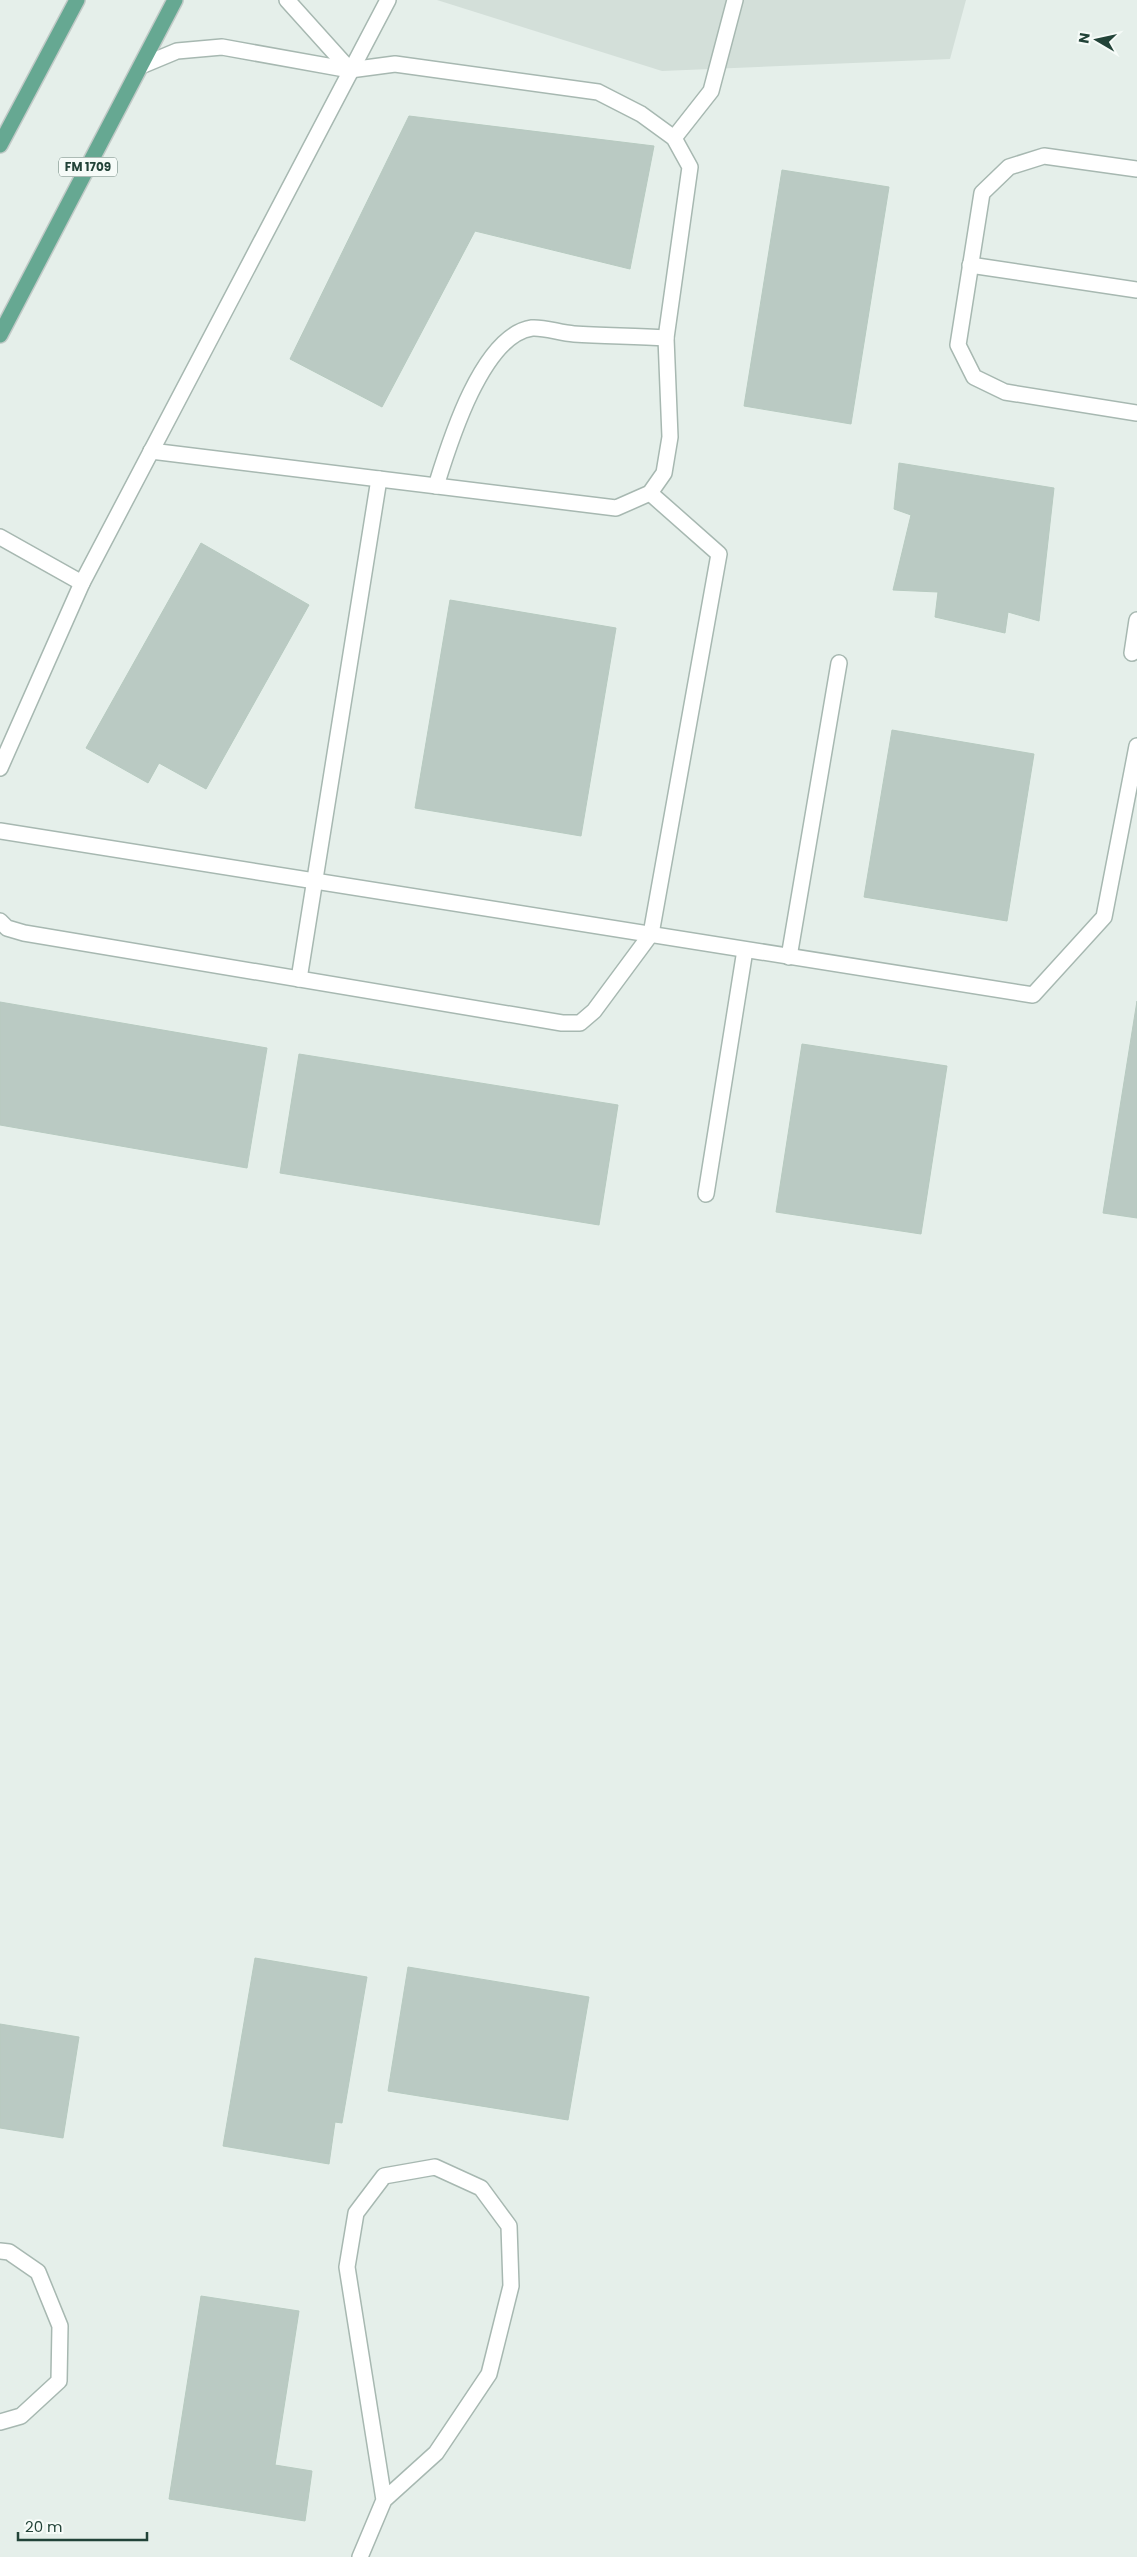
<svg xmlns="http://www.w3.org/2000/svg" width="1137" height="2557" font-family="Poppins,sans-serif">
<rect width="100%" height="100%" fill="#e5efea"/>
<polygon fill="#d3dfd9" points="437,0 966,0 950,59 662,71"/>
<g fill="#bacac3" stroke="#b7cac0">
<polygon points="409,116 654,146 630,269 475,231 382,407 290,359"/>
<polygon points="782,170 889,187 851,424 744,406"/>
<polygon points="899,463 1054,488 1039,621 1008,612 1005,633 935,617 938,592 893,590 911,515 894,509"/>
<polygon points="201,543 309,605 206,789 159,763 148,783 86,748"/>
<polygon points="450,600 616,628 581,836 415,808"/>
<polygon points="892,730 1034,754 1007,921 864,897"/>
<polygon points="1137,1001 1137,1218 1103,1213"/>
<polygon points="0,1002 267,1048 247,1168 0,1125"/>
<polygon points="802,1044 947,1066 921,1234 776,1212"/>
<polygon points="299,1054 618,1105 599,1225 280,1173"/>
<polygon points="255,1958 367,1977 342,2123 335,2122 329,2164 223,2146"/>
<polygon points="408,1967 589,1997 568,2120 388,2091"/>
<polygon points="0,2024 79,2037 63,2138 0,2128"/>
<polygon points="201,2296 299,2311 275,2465 312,2471 305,2521 169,2499"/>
</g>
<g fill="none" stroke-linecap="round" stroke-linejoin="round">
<g stroke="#a7b8b1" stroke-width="18">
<g id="service">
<polyline points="287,0 350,70"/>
<polyline points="141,66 177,51 222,47 350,70 395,64 598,92 641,114 674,138 690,167 666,338 670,437 664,473 650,493 616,508 151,451"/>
<polyline points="674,138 711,91 735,0"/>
<polyline points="1137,169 1044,156 1009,167 982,193 958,345 974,377 1005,392 1137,413"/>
<polyline points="970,265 1137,290"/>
<path d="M436,486C449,444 482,335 532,328C544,327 560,333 574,334C604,336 635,336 666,338"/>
<polyline points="0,537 82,583"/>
<polyline points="1132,653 1137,620"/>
<polyline points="0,768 82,583 388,0"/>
<polyline points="0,831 1033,995 1104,917 1137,746"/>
<polyline points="0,921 7,928 24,933 562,1023 580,1023 594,1011 651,934 719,554 650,493"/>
<polyline points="789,957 839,663"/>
<polyline points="299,979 379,479"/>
<polyline points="706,1194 745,950"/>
<polyline points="0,2251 9,2252 38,2272 60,2326 59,2381 21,2416 0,2422"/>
<polyline points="360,2557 384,2500 436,2453 489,2374 511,2286 509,2226 481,2188 435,2167 384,2176 356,2213 347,2267 384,2500"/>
</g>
</g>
<g stroke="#c1cac7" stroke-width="18">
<g id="primary">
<polyline points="0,145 77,0"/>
<polyline points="0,335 175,0"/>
</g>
</g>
<use href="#service" stroke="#fff" stroke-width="15"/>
<use href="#primary" stroke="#66a892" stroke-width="15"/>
</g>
<g text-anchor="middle" stroke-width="4" stroke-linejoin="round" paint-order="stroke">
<rect fill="#f6fbf8" stroke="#627a72" stroke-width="1" x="59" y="157.5" width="58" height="19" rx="4"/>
<g font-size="12" font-weight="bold" fill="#224338">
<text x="88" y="171">FM 1709</text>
</g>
</g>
<g transform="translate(1097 40) rotate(279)" stroke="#f6fbf8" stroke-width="4" paint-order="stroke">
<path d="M0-4L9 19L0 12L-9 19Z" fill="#224338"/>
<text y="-8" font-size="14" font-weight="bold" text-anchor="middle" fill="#224338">N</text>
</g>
<path d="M18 2532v8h129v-8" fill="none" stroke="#224338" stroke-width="2.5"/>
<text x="25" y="2532" font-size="15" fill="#224338" stroke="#f6fbf8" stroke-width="4" paint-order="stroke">20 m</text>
</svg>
